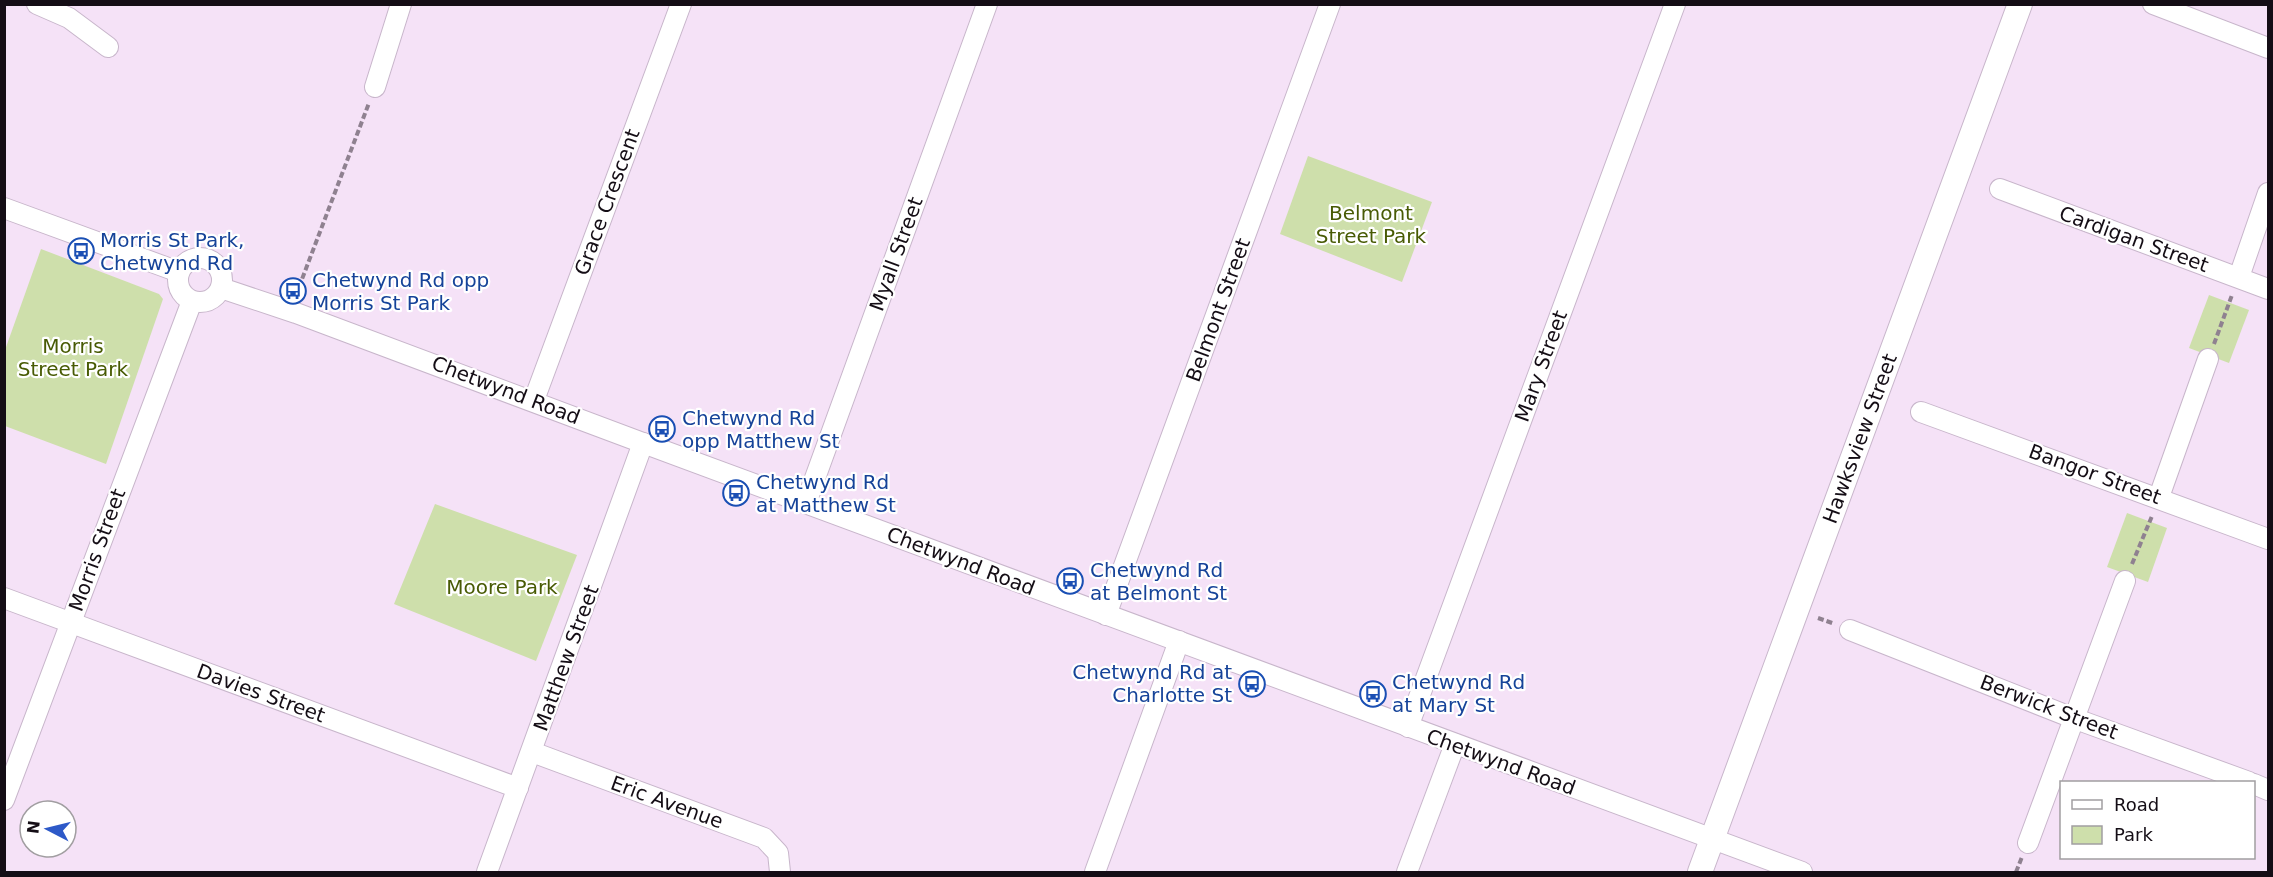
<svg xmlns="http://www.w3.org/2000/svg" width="2273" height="877" font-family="'DejaVu Sans',sans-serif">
<rect width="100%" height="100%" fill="#f5e2f7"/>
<g fill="#cedfab">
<polygon points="1308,156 1432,202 1402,282 1280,234"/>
<polygon points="41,249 159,294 163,299 106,464 5,426 5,350"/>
<polygon points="2209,295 2249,310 2229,363 2189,348"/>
<polygon points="435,504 577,555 536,661 394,604"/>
<polygon points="2127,513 2167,528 2148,582 2107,567"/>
</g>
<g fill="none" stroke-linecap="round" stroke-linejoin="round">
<g stroke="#c8b6cb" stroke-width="22">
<g id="minor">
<polyline points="37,4 69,18 108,47"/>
<polyline points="2153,4 2268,48"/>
<polyline points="375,87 401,4"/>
<polyline points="2000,189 2268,289"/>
<polyline points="4,208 179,272"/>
<circle cx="200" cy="280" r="22"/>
<polyline points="2239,277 2268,193"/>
<polyline points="221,288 296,313 643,443 1802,872"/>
<polyline points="534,400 681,4"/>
<polyline points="1921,412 2268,539"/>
<polyline points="2159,497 2208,359"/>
<polyline points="806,503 987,4"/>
<polyline points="4,598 518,788"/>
<polyline points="1106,615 1330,4"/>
<polyline points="1850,630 2073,718 2249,782"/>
<polyline points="1408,727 1675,4"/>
<polyline points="532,752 764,838 778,853 780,872"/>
<polyline points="2254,784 2268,790"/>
<polyline points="4,800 192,301"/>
<polyline points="2028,843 2125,581"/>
<polyline points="487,872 643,443"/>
<polyline points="1095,872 1179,641"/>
<polyline points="1407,872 1455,744"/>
</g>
</g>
<g stroke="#c8b6cb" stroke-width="26">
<g id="major">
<path id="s1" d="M1700,872L2020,4"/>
</g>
</g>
<g stroke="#8f8190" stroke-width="4" stroke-dasharray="6 3" stroke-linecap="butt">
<polyline points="299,287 369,103"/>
<polyline points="2214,344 2232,295"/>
<polyline points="2132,564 2152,516"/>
<polyline points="1818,618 1835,624"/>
<polyline points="2016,872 2022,857"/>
</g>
<use href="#minor" stroke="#fff" stroke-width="20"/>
<use href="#major" stroke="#fff" stroke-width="24"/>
</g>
<defs>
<g id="bus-ring" transform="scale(1.35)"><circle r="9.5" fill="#fff" stroke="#1a4fb4" stroke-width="1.5"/><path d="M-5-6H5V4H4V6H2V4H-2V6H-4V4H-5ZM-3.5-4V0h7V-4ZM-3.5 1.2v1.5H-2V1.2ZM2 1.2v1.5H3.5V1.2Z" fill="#1a4fb4"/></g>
</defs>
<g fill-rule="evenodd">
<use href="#bus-ring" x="81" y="251"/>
<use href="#bus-ring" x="293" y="291"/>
<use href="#bus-ring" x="662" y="429"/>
<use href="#bus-ring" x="736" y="493"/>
<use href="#bus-ring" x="1070" y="581"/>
<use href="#bus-ring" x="1252" y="684"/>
<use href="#bus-ring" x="1373" y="694"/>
</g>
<g text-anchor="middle" stroke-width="4.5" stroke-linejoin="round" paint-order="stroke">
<g font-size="20" fill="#140d15" stroke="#fff">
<text transform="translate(607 202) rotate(-70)" y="7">Grace Crescent</text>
<text transform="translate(2134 239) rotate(20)" y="7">Cardigan Street</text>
<text transform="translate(896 254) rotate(-70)" y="7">Myall Street</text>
<text transform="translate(1218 310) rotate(-70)" y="7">Belmont Street</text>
<text transform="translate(1541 366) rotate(-70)" y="7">Mary Street</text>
<text transform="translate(506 390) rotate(21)" y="7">Chetwynd Road</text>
<text dy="7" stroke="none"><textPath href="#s1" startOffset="462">Hawksview Street</textPath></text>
<text transform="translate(2095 474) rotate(20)" y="7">Bangor Street</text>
<text transform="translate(97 550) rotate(-70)" y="7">Morris Street</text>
<text transform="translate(961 561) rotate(21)" y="7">Chetwynd Road</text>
<text transform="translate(566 658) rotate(-70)" y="7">Matthew Street</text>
<text transform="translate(261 693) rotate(20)" y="7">Davies Street</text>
<text transform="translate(2049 707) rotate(21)" y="7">Berwick Street</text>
<text transform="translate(1501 762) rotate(20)" y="7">Chetwynd Road</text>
<text transform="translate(667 802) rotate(20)" y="7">Eric Avenue</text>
</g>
<g font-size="20" fill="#485b04" stroke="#fff">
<text x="1371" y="220">Belmont<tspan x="1371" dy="23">Street Park</tspan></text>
<text x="73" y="353">Morris<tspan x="73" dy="23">Street Park</tspan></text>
<text x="502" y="594">Moore Park</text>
</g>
<g font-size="20" fill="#164399" stroke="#fff" text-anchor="start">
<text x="100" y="247">Morris St Park,<tspan x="100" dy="23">Chetwynd Rd</tspan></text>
<text x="312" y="287">Chetwynd Rd opp<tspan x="312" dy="23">Morris St Park</tspan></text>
<text x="682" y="425">Chetwynd Rd<tspan x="682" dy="23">opp Matthew St</tspan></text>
<text x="756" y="489">Chetwynd Rd<tspan x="756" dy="23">at Matthew St</tspan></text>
<text x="1090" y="577">Chetwynd Rd<tspan x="1090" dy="23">at Belmont St</tspan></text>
<text x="1232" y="679" text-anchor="end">Chetwynd Rd at<tspan x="1232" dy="23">Charlotte St</tspan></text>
<text x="1392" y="689">Chetwynd Rd<tspan x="1392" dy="23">at Mary St</tspan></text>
</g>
</g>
<rect width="2273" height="877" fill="none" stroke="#140d15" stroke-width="12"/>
<rect x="2060" y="781" width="195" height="78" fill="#ffffff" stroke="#a19ea1" stroke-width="1.5"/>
<rect x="2072" y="800" width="30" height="9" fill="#ffffff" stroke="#a19ea1" stroke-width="1.5"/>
<text x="2114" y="811" font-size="18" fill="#140d15">Road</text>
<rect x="2072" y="826" width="30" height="18" fill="#cedfab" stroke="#a19ea1" stroke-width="1.5"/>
<text x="2114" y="841" font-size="18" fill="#140d15">Park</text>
<g transform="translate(48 829) rotate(277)"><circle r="28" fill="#ffffff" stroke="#a19ea1" stroke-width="1.5"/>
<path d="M0-4.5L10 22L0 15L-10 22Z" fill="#2d59c8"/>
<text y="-9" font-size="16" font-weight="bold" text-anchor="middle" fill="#140d15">N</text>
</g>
</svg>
